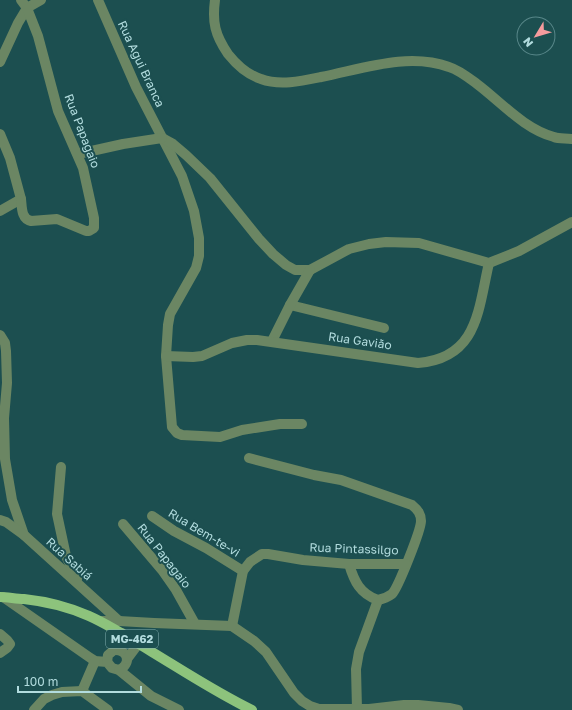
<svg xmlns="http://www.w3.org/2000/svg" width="572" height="710" font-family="'Golos Text',sans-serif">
<rect width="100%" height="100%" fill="#1c4f50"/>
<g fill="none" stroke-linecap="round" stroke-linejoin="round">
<g stroke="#6b8663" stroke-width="10">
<polyline points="98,0 136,87 182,176 194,211 199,238 199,256 196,268 170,314 168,325 166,356 172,427 177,433 182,435 220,437 242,430 280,424 302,424"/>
<path d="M215,0C212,22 215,35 228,54C236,64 248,75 261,79C280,86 302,81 321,77C362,69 408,52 449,67C459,70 469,78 477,84C501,102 524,129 554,137C559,139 566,138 572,139"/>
<polyline points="0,62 18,23 27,8 41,0"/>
<polyline points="0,134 10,158 21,199 0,211"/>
<polyline points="162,138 173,144 186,155 210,178 259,239 273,254 286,265 295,270 310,270 349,249 369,244 386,242 419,243 489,263 519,251 572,222"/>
<polyline points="78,154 123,144 162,138"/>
<path d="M21,199C22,207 21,219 31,221L57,219L86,231H89L94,228V218L83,168L58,111L38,36L27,8L21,0"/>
<polyline points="290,305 384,328"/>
<polyline points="0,335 5,343 6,351 7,383 4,418 5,459 12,500 24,535"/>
<polyline points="272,341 290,305 310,270"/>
<path d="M166,356L193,357L202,356L232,343L247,340H257L418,363C478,358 478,310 489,263"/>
<path d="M249,458L314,475L341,480L412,505C418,510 421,514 421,521C421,530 398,588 392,594C388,597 383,599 378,600C360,594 354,581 349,564"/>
<polyline points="61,467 57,514 66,556 77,579"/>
<polyline points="152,516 174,531 206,548 243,571"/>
<polyline points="0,520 6,522 24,535 119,621"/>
<polyline points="123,524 162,570 176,590 195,624"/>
<polyline points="3,597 89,657 95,661 107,662 112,668 119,670 151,696 179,710"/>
<polyline points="102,621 119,621 154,623 232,626 254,641 266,652 294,693 302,701 310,706 319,709 369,709 404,705 418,705 449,708 458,710"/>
<polyline points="232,626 243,571 250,562 262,554 268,554 303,560 349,564 406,564"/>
<polyline points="0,634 7,640 10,644 7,648 0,653"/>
<path d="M114,650C128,649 132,664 119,670"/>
<polyline points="127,659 139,643"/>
<polyline points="107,662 108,655 114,650 122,633"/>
<polyline points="82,691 95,661"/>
<polyline points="357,709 356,669 359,652 378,600"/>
<polyline points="34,710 44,699 52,695 62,692 82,691 108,710"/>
</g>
<path stroke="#8dc37c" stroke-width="10" d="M0,597C8,597 16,599 24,599C79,605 107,624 152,652C185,672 217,693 252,710"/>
</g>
<g text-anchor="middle" stroke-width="4" stroke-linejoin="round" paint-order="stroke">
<rect fill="#1c4f50" stroke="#85b2b3" stroke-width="1" x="106" y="630" width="52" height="18" rx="3"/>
<g font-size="11" font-weight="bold" fill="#b2dcde">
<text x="132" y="643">MG-462</text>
</g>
<g font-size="12" fill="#b2dcde" stroke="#1c4f50">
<text transform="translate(141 64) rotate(65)" y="4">Rua Agui Branca</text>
<text transform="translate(82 131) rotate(69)" y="4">Rua Papagaio</text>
<text transform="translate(360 341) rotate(8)" y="4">Rua Gavião</text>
<text transform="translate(204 533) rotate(31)" y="4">Rua Bem-te-vi</text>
<text transform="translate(354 549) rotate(2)" y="4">Rua Pintassilgo</text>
<text transform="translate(164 556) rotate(52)" y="4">Rua Papagaio</text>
<text transform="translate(69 559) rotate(42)" y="4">Rua Sabiá</text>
</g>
</g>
<g transform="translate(536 36) rotate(232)"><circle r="19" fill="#1c4f50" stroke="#588789"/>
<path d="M0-3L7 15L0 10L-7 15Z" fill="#f59b9d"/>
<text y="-6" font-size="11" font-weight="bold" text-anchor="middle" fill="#b2dcde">N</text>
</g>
<path d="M18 686v6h123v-6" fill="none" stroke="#b2dcde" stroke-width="2"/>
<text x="24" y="686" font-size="12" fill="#b2dcde" stroke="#1c4f50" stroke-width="3" paint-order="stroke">100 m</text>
</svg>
